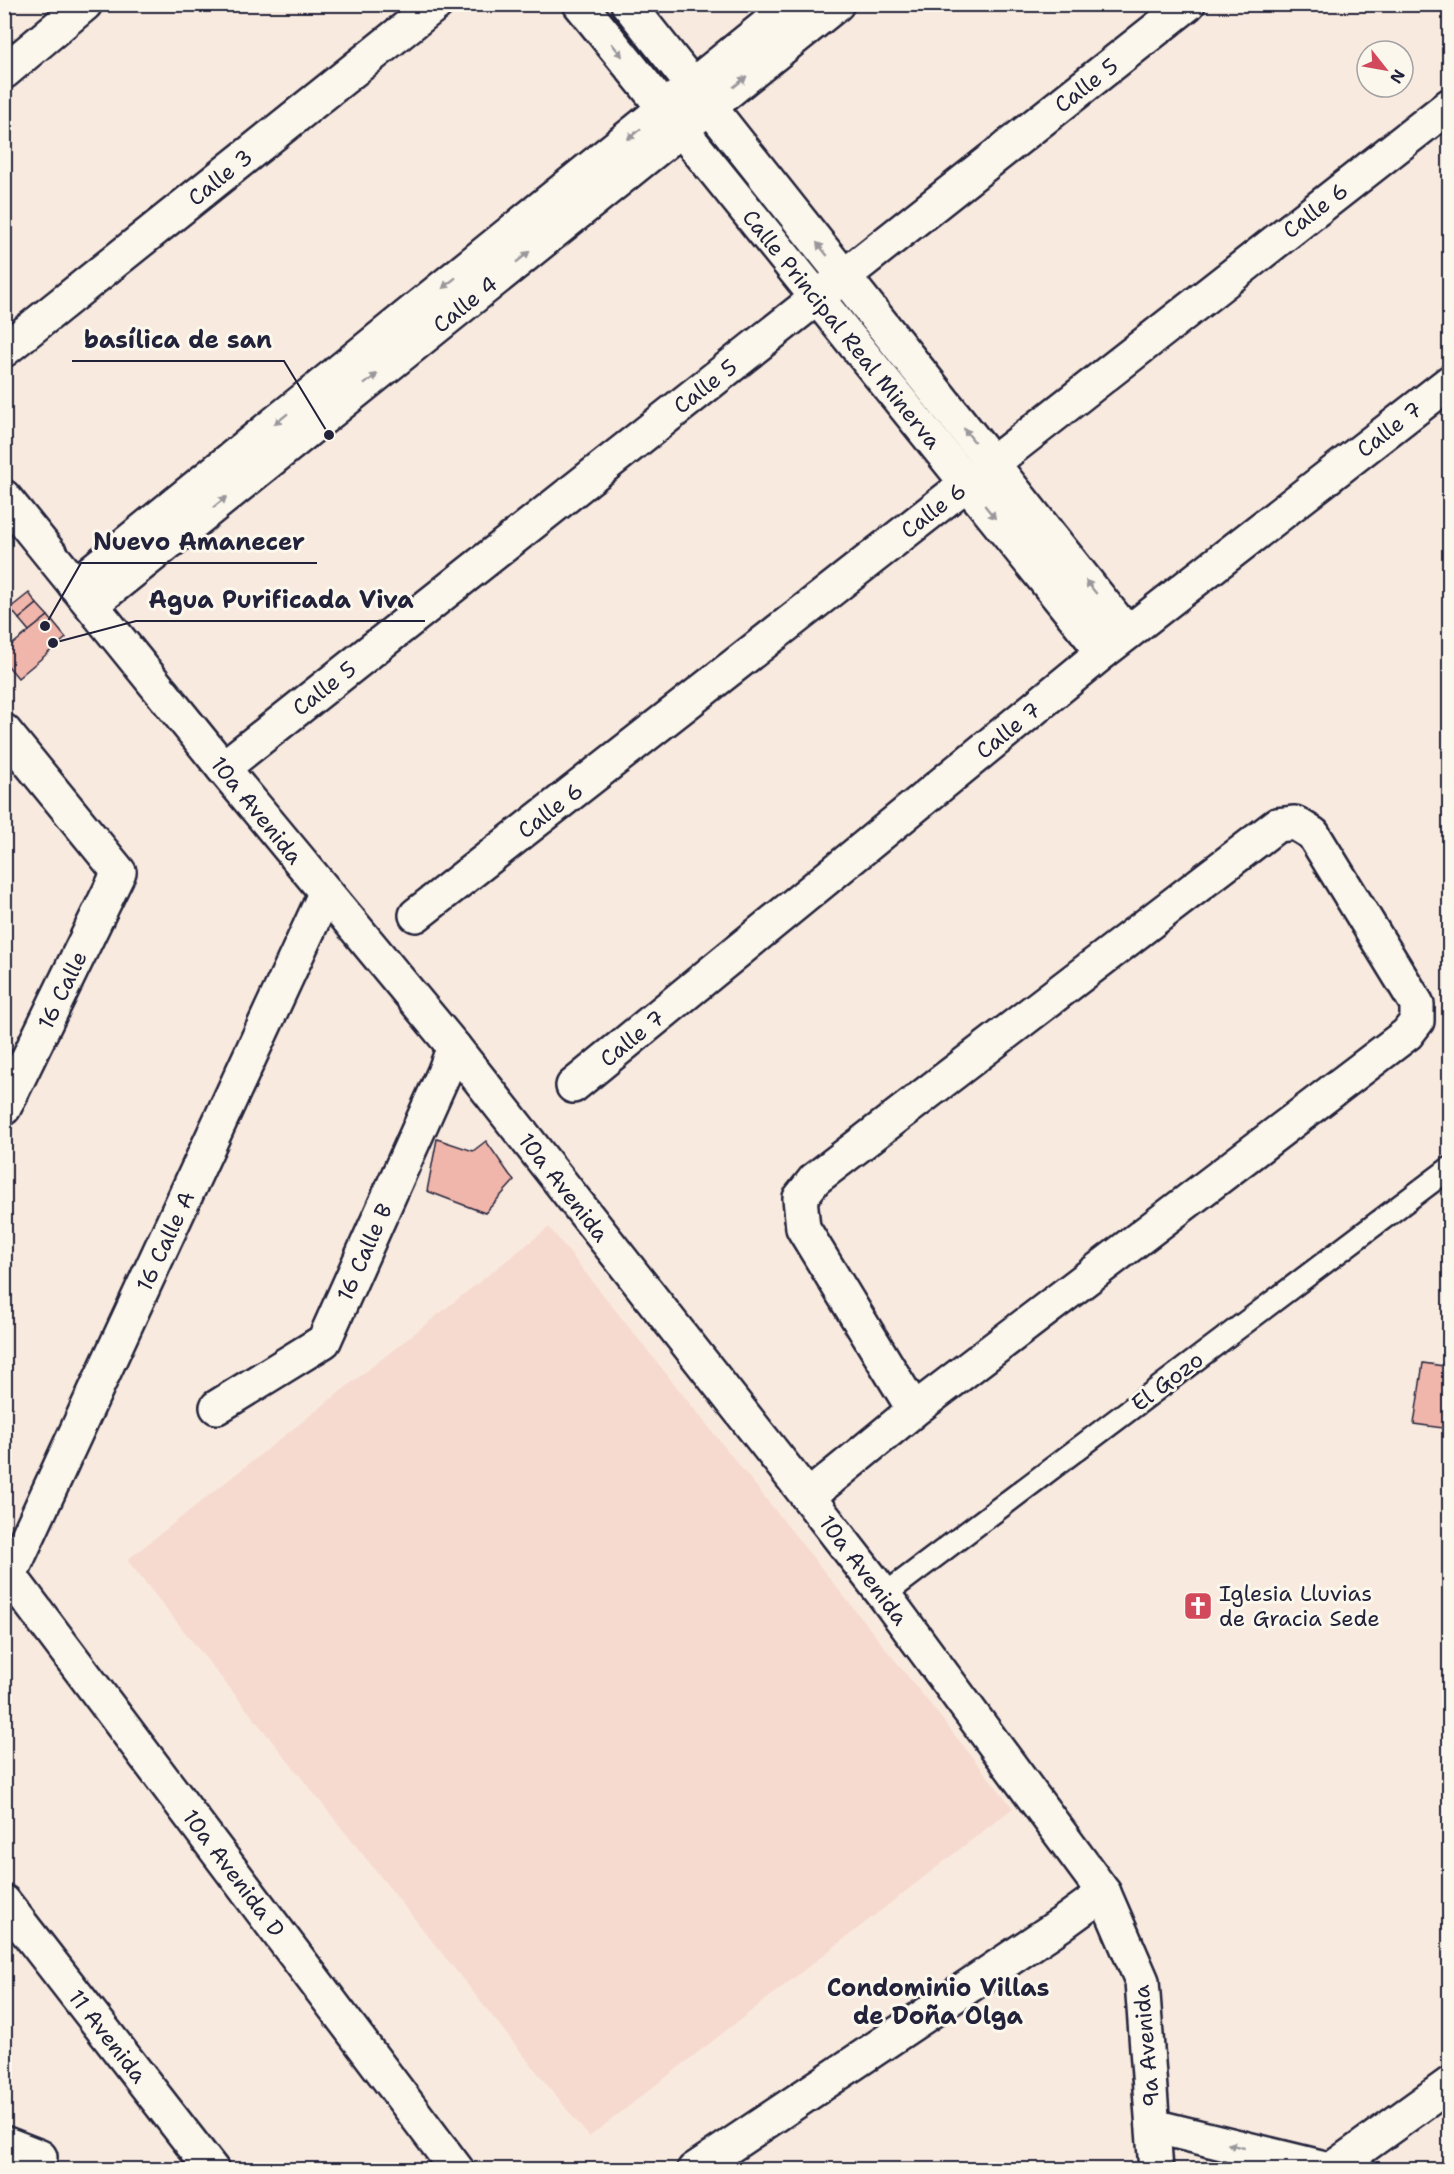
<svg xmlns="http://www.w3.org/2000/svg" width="1454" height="2174" font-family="'Shantell Sans',sans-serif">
<rect width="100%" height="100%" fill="#f9eadf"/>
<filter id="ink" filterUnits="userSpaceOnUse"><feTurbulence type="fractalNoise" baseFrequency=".0167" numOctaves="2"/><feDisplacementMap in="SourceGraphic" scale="12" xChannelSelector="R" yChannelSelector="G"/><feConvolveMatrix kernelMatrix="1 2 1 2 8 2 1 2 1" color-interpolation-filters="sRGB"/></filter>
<g filter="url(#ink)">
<polygon fill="#f6dacf" points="549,1227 1013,1808 589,2137 127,1560"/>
<g fill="#f0b6ab" stroke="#22223b" stroke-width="1.5">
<polygon points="29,593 37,604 19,619 10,608"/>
<polygon points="37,604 48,616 29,631 19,619"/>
<polygon points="48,616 66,638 18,678 4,661 4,651"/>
<polygon points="437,1139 473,1151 486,1141 514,1181 485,1213 427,1191"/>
<polygon points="1423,1363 1450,1367 1450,1429 1414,1424"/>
</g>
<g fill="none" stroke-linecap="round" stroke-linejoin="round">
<g stroke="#22223b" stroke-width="26">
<polyline id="lane" points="884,1595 1450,1168"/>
</g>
<g stroke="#22223b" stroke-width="38">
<g id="street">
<polyline points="580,4 1103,652"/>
<polyline points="628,4 1127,633"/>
<polyline points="4,72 85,4"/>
<polyline points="4,350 436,4"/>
<polyline points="4,497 223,768 454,1047 808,1497 884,1595 1104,1893 1142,1981 1156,2170"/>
<polyline points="75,585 793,4"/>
<polyline points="92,604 837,4"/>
<polyline points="4,731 119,872 4,1108"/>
<polyline points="223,768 1188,4"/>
<polyline points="416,915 1450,105"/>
<polyline points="573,1086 1103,652 1450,382"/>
<polyline points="217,1407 324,1341 444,1073 454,1047"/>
<polyline points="808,1497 914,1410 1407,1034 1417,1021 1417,1004 1313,834 1295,823 1277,825 815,1179 800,1198 803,1228 914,1410"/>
<polyline points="10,1576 457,2170"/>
<polyline points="4,1588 325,894"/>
<polyline points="4,1902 212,2170"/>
<polyline points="1153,2126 1333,2170"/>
<polyline points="4,2143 40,2157"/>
<polyline points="1332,2169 1450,2084"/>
<polyline points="694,2170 1060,1925 1104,1893"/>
</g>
</g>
<use href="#lane" stroke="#fbf7ec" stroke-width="21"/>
<use href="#street" stroke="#fbf7ec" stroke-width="33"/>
</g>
<defs><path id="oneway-solid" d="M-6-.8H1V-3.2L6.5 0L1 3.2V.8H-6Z" transform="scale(1.5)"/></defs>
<g fill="#99979c">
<use href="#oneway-solid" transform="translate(617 50) rotate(51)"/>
<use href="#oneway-solid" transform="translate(740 82) rotate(-39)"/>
<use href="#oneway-solid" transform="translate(634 134) rotate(141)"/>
<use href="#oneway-solid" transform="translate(822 249) rotate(-129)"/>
<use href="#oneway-solid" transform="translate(523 257) rotate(-39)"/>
<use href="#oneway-solid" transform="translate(449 283) rotate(141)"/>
<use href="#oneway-solid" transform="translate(371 379) rotate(-39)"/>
<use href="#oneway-solid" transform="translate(281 419) rotate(141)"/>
<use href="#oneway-solid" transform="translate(969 435) rotate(-128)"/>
<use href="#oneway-solid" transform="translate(220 502) rotate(-39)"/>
<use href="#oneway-solid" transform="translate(990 512) rotate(51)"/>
<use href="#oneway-solid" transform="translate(1091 587) rotate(-129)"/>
<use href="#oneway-solid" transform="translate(1236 2146) rotate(-166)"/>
</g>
</g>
<defs>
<g id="church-square" transform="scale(1.5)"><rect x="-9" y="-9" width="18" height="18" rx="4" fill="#d1495b" stroke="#fbf7ec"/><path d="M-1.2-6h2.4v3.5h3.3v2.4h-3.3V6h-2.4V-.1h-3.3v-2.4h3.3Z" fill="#fff"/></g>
</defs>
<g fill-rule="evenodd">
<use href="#church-square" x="1198" y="1606"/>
</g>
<g text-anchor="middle" stroke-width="6" stroke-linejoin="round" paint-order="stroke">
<g font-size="22" fill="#22223b" stroke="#fbf7ec">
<text transform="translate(1086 85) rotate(-38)" y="8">Calle 5</text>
<text transform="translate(220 177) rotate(-39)" y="8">Calle 3</text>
<text transform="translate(1315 210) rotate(-38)" y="8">Calle 6</text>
<text transform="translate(465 304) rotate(-39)" y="8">Calle 4</text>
<text transform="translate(842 329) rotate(51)" y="8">Calle Principal Real Minerva</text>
<text transform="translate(705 386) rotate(-38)" y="8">Calle 5</text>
<text transform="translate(1389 429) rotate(-38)" y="8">Calle 7</text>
<text transform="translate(933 510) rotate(-38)" y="8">Calle 6</text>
<text transform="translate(324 688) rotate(-38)" y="8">Calle 5</text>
<text transform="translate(1008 730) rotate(-39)" y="8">Calle 7</text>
<text transform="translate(257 810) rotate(51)" y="8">10a Avenida</text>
<text transform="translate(550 810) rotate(-38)" y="8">Calle 6</text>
<text transform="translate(62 990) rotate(-64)" y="8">16 Calle</text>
<text transform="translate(632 1038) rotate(-39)" y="8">Calle 7</text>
<text transform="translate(564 1187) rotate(52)" y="8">10a Avenida</text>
<text transform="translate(165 1241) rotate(-65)" y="8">16 Calle A</text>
<text transform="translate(364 1252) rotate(-66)" y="8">16 Calle B</text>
<text transform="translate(1167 1381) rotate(-37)" y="8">El Gozo</text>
<text transform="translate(864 1570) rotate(53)" y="8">10a Avenida</text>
<text transform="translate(234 1873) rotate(53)" y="8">10a Avenida D</text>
<text transform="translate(108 2036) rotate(52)" y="8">11 Avenida</text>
<text transform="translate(1146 2046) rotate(-95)" y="8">9a Avenida</text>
</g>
<g font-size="22" fill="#22223b" stroke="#fbf7ec" text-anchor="start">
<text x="1219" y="1601">Iglesia Lluvias<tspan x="1219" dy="25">de Gracia Sede</tspan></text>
</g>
<g font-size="24" font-weight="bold" fill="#22223b" stroke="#fbf7ec">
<text x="938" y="1996">Condominio Villas<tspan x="938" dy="28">de Doña Olga</tspan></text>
</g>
</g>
<path fill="none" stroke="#22223b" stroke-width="2" d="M329 435L284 361H72M45 626L81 563H317M53 643L136 621H425"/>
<g fill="#22223b" stroke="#fbf7ec" stroke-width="2">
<circle cx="329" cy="435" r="6"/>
<circle cx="45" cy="626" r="6"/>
<circle cx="53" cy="643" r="6"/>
</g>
<g font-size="24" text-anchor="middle" font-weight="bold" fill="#22223b" stroke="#fbf7ec" stroke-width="6" stroke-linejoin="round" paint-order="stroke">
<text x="178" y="348">basílica de san</text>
<text x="199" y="550">Nuevo Amanecer</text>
<text x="281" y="608">Agua Purificada Viva</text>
</g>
<rect width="1454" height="2174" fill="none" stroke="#fbf7ec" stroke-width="24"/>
<rect x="12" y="12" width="1430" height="2150" fill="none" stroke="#22223b" stroke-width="2" filter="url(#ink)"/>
<g transform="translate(1385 69) rotate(121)"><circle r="28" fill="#fbf7ec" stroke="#a4a2a5" stroke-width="1.5"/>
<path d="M0-4.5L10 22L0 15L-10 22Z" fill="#d1495b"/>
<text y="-9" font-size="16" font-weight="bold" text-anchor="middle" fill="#22223b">N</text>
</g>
</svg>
